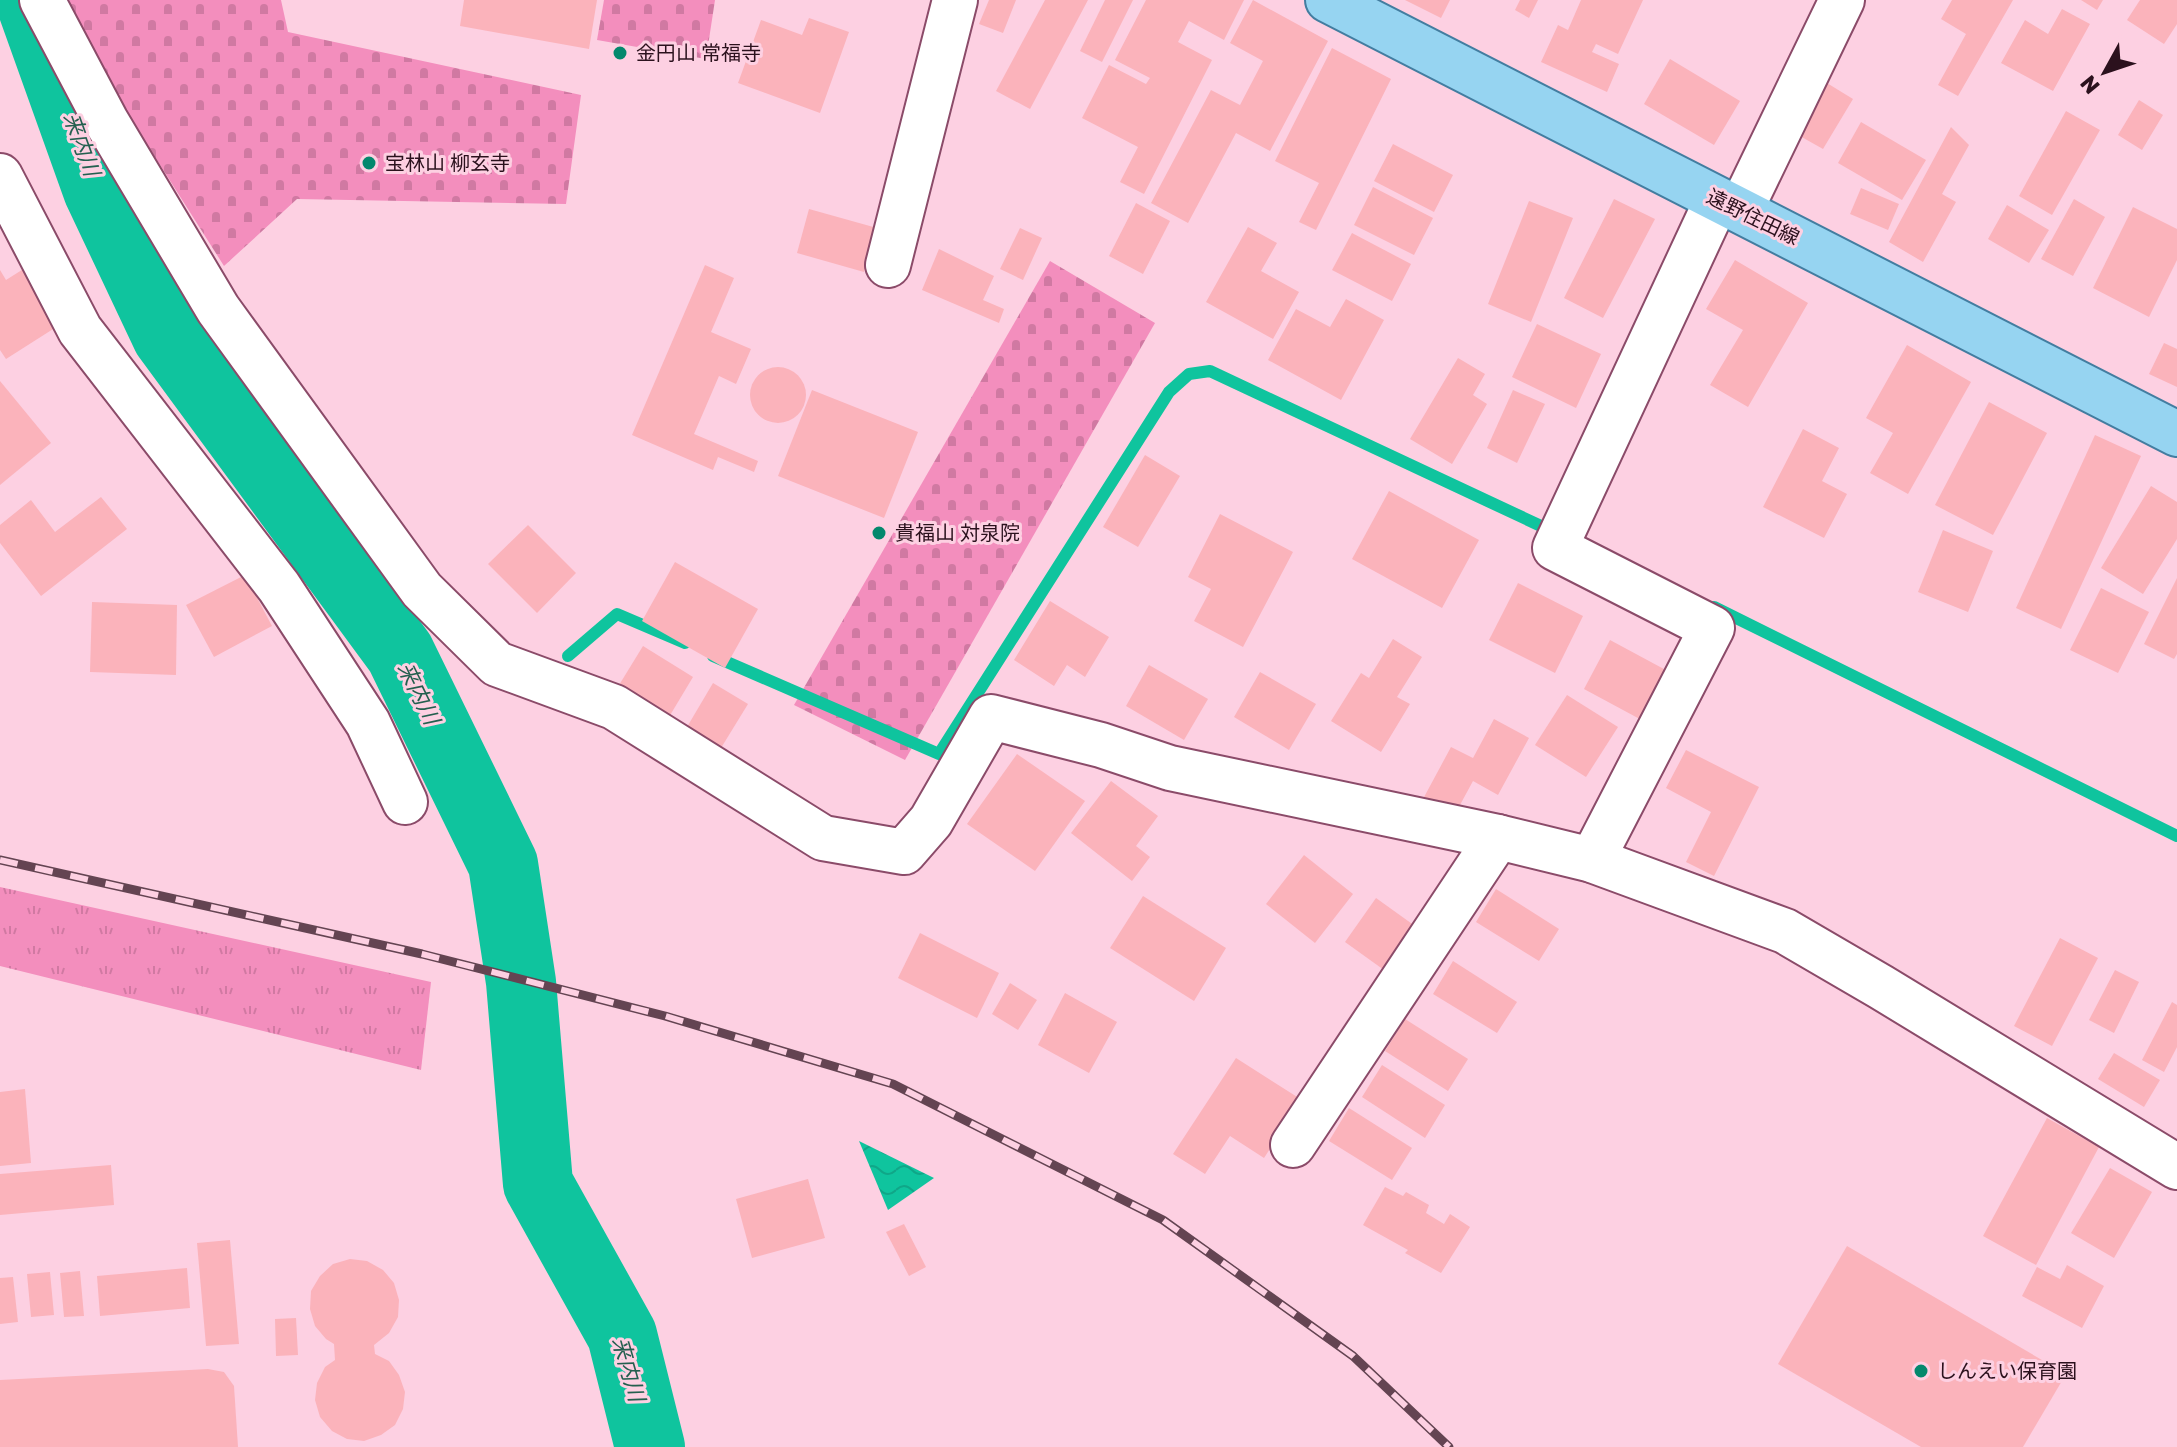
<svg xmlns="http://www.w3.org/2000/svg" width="2177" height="1447" font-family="Rubik,'Noto Sans JP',sans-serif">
<defs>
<pattern id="grass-tufts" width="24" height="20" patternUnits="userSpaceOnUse" patternTransform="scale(2)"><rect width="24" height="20" fill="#f38ebd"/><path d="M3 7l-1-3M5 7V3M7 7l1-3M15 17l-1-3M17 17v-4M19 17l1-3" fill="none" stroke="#d079a2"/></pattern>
<pattern id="cemetery-stones" width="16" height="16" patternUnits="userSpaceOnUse" patternTransform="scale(2)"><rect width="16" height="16" fill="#f38ebd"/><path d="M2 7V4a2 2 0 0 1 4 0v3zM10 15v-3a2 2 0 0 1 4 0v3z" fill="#d079a2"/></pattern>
<pattern id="water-waves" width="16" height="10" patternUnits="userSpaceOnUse" patternTransform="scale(2)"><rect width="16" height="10" fill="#0fc49e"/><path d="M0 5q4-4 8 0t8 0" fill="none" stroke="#0fa788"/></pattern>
</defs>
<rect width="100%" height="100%" fill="#fdd0e2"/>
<polygon fill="url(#grass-tufts)" points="0,887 431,982 421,1070 0,966"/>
<g fill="url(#cemetery-stones)">
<polygon points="69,0 281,0 288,32 581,95 566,204 297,199 224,266 86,48"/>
<polygon points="604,0 715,0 706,59 597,40"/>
<polygon points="1050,261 1155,323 905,760 794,705"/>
</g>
<polygon fill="url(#water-waves)" points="859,1141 934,1178 888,1210"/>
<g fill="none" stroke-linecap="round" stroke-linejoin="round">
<g stroke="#0fc49e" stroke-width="12">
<polyline points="1714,607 2177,836"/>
<polyline points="568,656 617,614 685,643"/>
<polyline points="713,656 939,754 1169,392 1189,374 1210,371 1556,533"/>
</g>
<polyline stroke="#0fc49e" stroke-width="70" points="30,0 98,190 167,336 400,653 503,864 521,982 538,1184 622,1335 650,1447"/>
</g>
<g fill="#fbb3bb">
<polygon points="464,0 597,0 589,49 460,26"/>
<polygon points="989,0 1016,0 1003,33 979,24"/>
<polygon points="1045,0 1088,0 1030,109 996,91"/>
<polygon points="1105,0 1133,0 1102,62 1080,51"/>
<polygon points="1146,0 1244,0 1224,40 1189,21 1178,42 1212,60 1144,194 1120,182 1138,147 1082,118 1109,65 1146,84 1150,78 1115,60"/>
<polygon points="1253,0 1328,41 1270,151 1236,133 1188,223 1151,203 1211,90 1240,105 1263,61 1230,43"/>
<polygon points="1405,0 1450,0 1441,18"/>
<polygon points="1520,0 1538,0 1529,18 1515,10"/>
<polygon points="1581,0 1643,0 1618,54 1596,44 1592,52 1619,64 1607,92 1541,62 1558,25 1568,30"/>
<polygon points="1952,0 2013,0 1958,96 1938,85 1966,34 1941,19"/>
<polygon points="2081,0 2103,0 2097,10"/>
<polygon points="2140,0 2177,0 2177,24 2164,44 2127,20"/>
<polygon points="2062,9 2090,24 2053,91 2001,63 2025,20 2048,34"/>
<polygon points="809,18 849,32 820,113 738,83 761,20 802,35"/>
<polygon points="1332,48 1391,79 1316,230 1299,222 1319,183 1275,161"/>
<polygon points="1670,59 1740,101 1714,145 1644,104"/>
<polygon points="1822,80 1853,99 1823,149 1791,131"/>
<polygon points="2139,100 2163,115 2142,150 2118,135"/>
<polygon points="2066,111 2100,130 2052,215 2019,196"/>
<polygon points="1861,122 1926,160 1902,200 1838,163"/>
<polygon points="1951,127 1969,145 1942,194 1956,202 1923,262 1889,242"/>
<polygon points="1393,144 1453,175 1434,212 1374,181"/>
<polygon points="1373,187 1433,218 1414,255 1354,225"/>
<polygon points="1861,188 1899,204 1888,230 1850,214"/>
<polygon points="1614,199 1655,219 1603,318 1564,298"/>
<polygon points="2074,199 2105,217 2073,276 2041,259"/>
<polygon points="1529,201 1573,218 1531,322 1488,304"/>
<polygon points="1136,203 1170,221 1143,274 1109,256"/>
<polygon points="2007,205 2049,230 2029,263 1988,239"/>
<polygon points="2133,207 2177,229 2177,260 2149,317 2093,288"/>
<polygon points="809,209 877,228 864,272 797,253"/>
<polygon points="1248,227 1277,243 1261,271 1299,292 1273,339 1206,302"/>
<polygon points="1020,228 1042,238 1023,280 1000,269"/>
<polygon points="1352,233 1411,264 1392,301 1332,270"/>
<polygon points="939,249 994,276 983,300 1004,309 999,323 922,290"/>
<polygon points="1735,260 1808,303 1748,407 1710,385 1743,330 1706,309"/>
<polygon points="705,265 734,278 711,332 751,349 736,384 719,376 694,434 758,461 754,472 718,457 713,470 632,435"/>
<polygon points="25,268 61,324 6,359 0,350 0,270 6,280"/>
<polygon points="1346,299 1384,320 1341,400 1268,360 1296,309 1330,327"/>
<polygon points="1537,324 1601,354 1576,408 1512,377"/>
<polygon points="2164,343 2177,349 2177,387 2149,374"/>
<polygon points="1907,345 1971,382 1908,494 1870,473 1893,433 1866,418"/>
<polygon points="1458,358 1485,374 1473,395 1487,404 1452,464 1410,439"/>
<circle cx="778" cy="395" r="28"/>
<polygon points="0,381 51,443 0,485"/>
<polygon points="812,390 918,432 884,518 778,476"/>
<polygon points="1513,390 1545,404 1517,463 1487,448"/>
<polygon points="1989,402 2047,433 1993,535 1935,505"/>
<polygon points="1803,429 1839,448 1822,481 1847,494 1824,538 1763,507"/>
<polygon points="2095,435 2141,456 2061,629 2016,608"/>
<polygon points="1145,455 1180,476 1138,547 1103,527"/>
<polygon points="2151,486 2177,502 2177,539 2143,594 2101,568"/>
<polygon points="1389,491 1479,540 1442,608 1352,559"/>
<polygon points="101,497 127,529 41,596 0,543 0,525 31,500 55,532"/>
<polygon points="1220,514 1293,552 1243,647 1194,621 1211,589 1188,577"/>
<polygon points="528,525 576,573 537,613 488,564"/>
<polygon points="1943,530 1993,551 1968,612 1918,592"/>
<polygon points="675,562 758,609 725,668 642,621"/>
<polygon points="245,575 272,626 214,657 186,605"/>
<polygon points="2177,578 2177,654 2174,659 2144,644"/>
<polygon points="1518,583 1583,616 1555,673 1489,640"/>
<polygon points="2101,588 2149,612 2118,673 2070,650"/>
<polygon points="1050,601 1109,637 1085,677 1067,665 1054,686 1014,660"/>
<polygon points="92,602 177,605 176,675 90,672"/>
<polygon points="1393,639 1422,657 1397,697 1410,704 1381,752 1331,721 1361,673 1369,678"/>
<polygon points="1610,640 1675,675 1649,724 1584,689"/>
<polygon points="643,646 693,677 666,722 616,690"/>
<polygon points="1149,665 1208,699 1184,740 1126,706"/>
<polygon points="1260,672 1316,704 1289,750 1234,717"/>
<polygon points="713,683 748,704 721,748 687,727"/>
<polygon points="1567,695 1618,727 1586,777 1535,745"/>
<polygon points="1494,719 1529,738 1498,795 1473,781 1454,816 1423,799 1451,747 1473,758"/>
<polygon points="1686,750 1759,787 1714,876 1686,862 1711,812 1666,788"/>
<polygon points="1017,754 1085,801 1035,871 967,824"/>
<polygon points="1111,781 1158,816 1136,846 1150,857 1132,881 1071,833"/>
<polygon points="1304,855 1353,894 1315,943 1266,904"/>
<polygon points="1496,889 1559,929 1539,961 1476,922"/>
<polygon points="1143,896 1226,948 1194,1001 1110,948"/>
<polygon points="1376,898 1415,926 1384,970 1345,942"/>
<polygon points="920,933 999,973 977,1018 898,978"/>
<polygon points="2060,938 2098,958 2052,1046 2014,1026"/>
<polygon points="1453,961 1517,1002 1497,1033 1433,994"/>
<polygon points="2115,970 2139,982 2114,1033 2089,1020"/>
<polygon points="1010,983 1037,1000 1018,1030 992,1014"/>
<polygon points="1065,993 1117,1022 1089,1073 1038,1045"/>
<polygon points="2172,1002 2177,1005 2177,1047 2164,1072 2142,1060"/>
<polygon points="1405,1019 1468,1059 1448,1091 1385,1051"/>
<polygon points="2114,1053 2160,1080 2144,1107 2098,1079"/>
<polygon points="1236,1058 1302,1100 1264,1158 1230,1136 1205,1174 1173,1154"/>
<polygon points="1382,1065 1445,1105 1425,1138 1362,1097"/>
<polygon points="25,1089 31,1163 0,1166 0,1092"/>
<polygon points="1349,1108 1412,1148 1392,1180 1329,1141"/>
<polygon points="2047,1118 2099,1147 2036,1265 1983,1236"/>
<polygon points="111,1165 114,1205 0,1215 0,1174"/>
<polygon points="2110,1168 2152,1192 2114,1258 2071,1233"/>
<polygon points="808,1179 825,1238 752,1258 736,1199"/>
<polygon points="1385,1187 1403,1196 1406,1192 1429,1205 1426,1213 1444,1224 1450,1214 1470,1227 1441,1273 1405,1253 1408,1250 1363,1225"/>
<polygon points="904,1224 926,1267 909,1276 886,1232"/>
<polygon points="230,1240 239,1344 206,1346 197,1243"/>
<polygon points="1847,1246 2066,1374 2023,1447 1921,1447 1778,1364"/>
<polygon points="350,1259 367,1261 383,1270 394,1283 399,1300 398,1317 389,1333 374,1345 375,1354 389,1361 399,1375 405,1392 403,1409 395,1425 381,1435 364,1441 347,1439 332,1431 320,1417 315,1400 317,1383 325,1367 335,1360 334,1344 326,1339 315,1326 310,1309 311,1291 320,1276 333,1264"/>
<polygon points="2067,1265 2104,1286 2082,1328 2022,1296 2037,1267 2060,1279"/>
<polygon points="187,1268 190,1308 100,1316 97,1276"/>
<polygon points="80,1271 84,1316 64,1317 60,1273"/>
<polygon points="50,1272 54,1315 31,1317 27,1274"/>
<polygon points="13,1277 18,1322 0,1324 0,1278"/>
<polygon points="296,1318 298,1355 276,1356 275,1319"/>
<polygon points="208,1369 224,1372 234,1386 238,1447 0,1447 0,1380"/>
</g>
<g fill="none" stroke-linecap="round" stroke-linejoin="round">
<g stroke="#8b4b69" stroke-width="48">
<g id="minor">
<polyline points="42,0 106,121 218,309 422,590 497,664 614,707 823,838 904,852 931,821 991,717 1101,745 1170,768 1498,837 1592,860 1785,931 1881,987 2177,1167"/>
<polyline points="0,176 80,330 279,587 368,723 405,802"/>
<polyline points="1741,209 1842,0"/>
<polyline points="888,265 955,0"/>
<polyline points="1592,860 1712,628 1555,548 1717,200"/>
<polyline points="1293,1145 1498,837"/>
</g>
</g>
<g stroke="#437da0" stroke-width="48">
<polyline id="major" points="1328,0 2177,434"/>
</g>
<use href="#minor" stroke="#fff" stroke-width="44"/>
<use href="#major" stroke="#96d4f1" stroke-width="44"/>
<g stroke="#644452" stroke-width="9">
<polyline id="rail" points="0,860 422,954 665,1016 893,1084 1163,1220 1353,1356 1449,1447"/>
</g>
<use href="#rail" stroke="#fdd0e2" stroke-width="6" stroke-dasharray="18" stroke-linecap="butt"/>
</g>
<g fill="#03886d" stroke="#fdd0e2" stroke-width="3">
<circle cx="620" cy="53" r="8"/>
<circle cx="369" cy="163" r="8"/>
<circle cx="879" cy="533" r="8"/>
<circle cx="1921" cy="1371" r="8"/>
</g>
<g text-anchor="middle" stroke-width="6" stroke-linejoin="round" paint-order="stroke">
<g font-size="20" fill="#2b111d" stroke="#fdd0e2" text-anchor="start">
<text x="636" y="60">金円山 常福寺</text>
<text x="385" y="170">宝林山 柳玄寺</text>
<text x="895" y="540">貴福山 対泉院</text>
<text x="1937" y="1378">しんえい保育園</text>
</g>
<g font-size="20" fill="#2b111d" stroke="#fdd0e2">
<text transform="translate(1753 217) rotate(26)" y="7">遠野住田線</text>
</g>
<g font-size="22" font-style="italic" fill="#245f4f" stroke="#fdd0e2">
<text transform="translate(82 144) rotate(70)" y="8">来内川</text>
<text transform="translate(419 693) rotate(64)" y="8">来内川</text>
<text transform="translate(629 1369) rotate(74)" y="8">来内川</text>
</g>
</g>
<g transform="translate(2105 72) rotate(230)" stroke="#fdd0e2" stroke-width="6" paint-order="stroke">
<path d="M0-6L14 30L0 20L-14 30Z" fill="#2b111d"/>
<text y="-12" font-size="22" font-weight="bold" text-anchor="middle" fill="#2b111d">N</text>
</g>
</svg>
